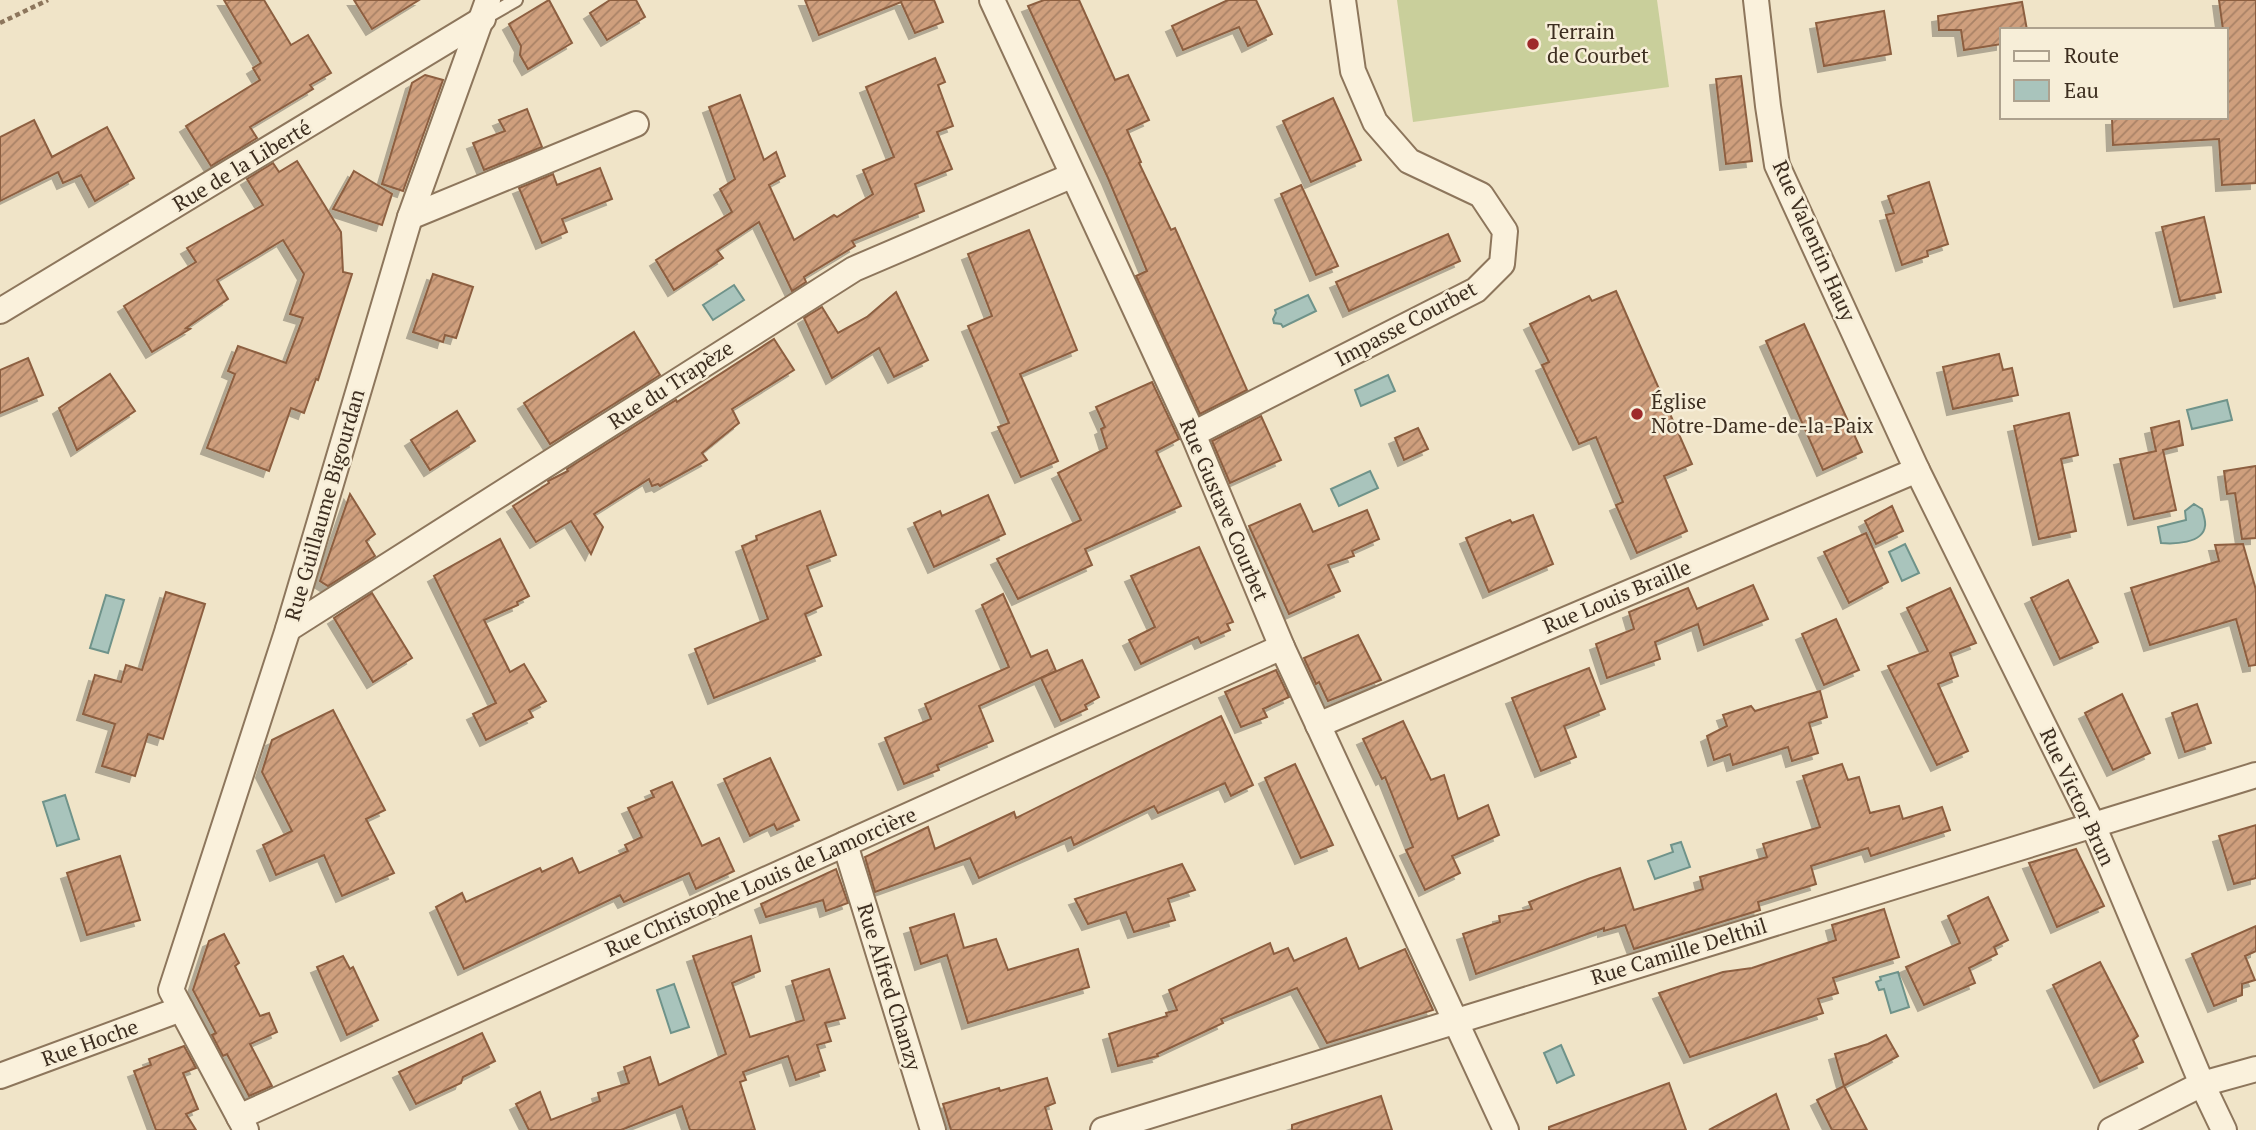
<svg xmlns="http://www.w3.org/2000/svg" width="2256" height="1130" font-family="'PT Serif',serif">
<defs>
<pattern id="building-hatch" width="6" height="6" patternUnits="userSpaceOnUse" patternTransform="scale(1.75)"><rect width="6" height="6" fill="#cf9f7d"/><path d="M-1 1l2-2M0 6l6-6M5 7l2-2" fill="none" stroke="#a98266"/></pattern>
<filter id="shadow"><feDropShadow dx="-6" dy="6" stdDeviation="0" flood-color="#0004"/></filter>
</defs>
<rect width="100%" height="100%" fill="#f0e4c8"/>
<polygon fill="#c9cf9b" points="1397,0 1657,0 1669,87 1413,122"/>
<g fill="#a9c4bc" stroke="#6f938a" stroke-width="2">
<polygon points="734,285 744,300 713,320 703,305"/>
<polygon points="1308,295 1316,311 1283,327 1281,324 1274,323 1273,319 1276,313 1275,310"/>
<polygon points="1388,375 1395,391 1361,406 1355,390"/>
<polygon points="2227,400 2232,420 2192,429 2187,410"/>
<polygon points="1370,471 1378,488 1339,506 1331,489"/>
<path d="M2194,504L2202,509C2203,514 2206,521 2205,526C2203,544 2173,544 2161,543L2158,527L2186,520L2185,511Z"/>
<polygon points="1905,544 1919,573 1902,581 1889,552"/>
<polygon points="106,595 124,600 108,653 90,648"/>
<polygon points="65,795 79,839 57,846 43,802"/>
<polygon points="1681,842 1690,867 1655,879 1648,861 1673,852 1671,845"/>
<polygon points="1898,972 1909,1007 1891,1013 1884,989 1879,990 1876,982 1881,980 1880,977"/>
<polygon points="674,984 689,1027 671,1033 657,990"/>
<polygon points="1561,1045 1574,1075 1557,1083 1544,1053"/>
</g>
<g fill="url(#building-hatch)" stroke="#8d5f41" stroke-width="2" filter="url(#shadow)">
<polygon points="224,0 264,0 291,45 308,35 331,73 310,85 313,89 250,127 257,138 211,166 186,126 260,80 253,68 261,63"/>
<polygon points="354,0 419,0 372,29"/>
<polygon points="549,0 572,43 528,69 520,55 521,46 509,24"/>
<polygon points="610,0 636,0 645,17 607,40 590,13"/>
<polygon points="805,0 934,0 943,22 915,33 901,2 819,35"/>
<polygon points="1044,0 1079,0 1115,80 1128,75 1149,120 1127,130 1141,162 1139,163 1171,230 1175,228 1247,390 1200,414 1136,276 1147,271 1108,178 1028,6"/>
<polygon points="1228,0 1256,0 1272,34 1248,46 1239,27 1183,50 1172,26"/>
<polygon points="2219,0 2256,0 2256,183 2222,185 2219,139 2113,145 2112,119 2226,117 2226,30 2223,30"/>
<polygon points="2022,2 2027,30 2002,30 2002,44 1964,50 1961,30 1939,30 1938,16"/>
<polygon points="1884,11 1891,54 1824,66 1816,23"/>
<polygon points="935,58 945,82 938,85 953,126 937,132 952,169 915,184 924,211 852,241 855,246 804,277 806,282 792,291 759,222 717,250 723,258 674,290 656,260 732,212 720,189 735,179 709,107 740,95 764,160 776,152 785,176 769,185 794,240 834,215 837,217 873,194 863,170 894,157 866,87"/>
<polygon points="425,75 443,80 403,191 382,184 412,83"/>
<polygon points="1741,76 1752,161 1726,164 1716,79"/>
<polygon points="1333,98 1361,160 1311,182 1283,121"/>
<polygon points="527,109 542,147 484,170 473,143 505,131 499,120"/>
<polygon points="34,120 52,157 107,127 134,178 95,201 81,175 63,183 58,172 0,201 0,137"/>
<polygon points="297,161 341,232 343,272 352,274 318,380 316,379 304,413 291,408 269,471 207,448 235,374 228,371 238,346 286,363 303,318 290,314 304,274 283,240 217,280 228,299 186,328 190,329 152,352 124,306 196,262 187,248 263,205 247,179 273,163 279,172"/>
<polygon points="600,168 612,199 562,219 567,232 542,243 519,188 553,174 557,185"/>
<polygon points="354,171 392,194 382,225 333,209"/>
<polygon points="1929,182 1948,244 1927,251 1928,256 1902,265 1886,215 1894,213 1888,196"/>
<polygon points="1301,185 1338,266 1316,275 1281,194"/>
<polygon points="2204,217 2221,292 2180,301 2162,227"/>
<polygon points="1029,230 1077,350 1020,374 1058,461 1021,477 998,427 1009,423 968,326 992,316 968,254"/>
<polygon points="1448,234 1460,261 1349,311 1336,282"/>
<polygon points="433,274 473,287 456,338 445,335 443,342 413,332"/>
<polygon points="1616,291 1692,464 1664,476 1687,531 1637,553 1616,505 1623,502 1596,437 1579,444 1542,365 1549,362 1530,324 1589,296 1592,301"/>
<polygon points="896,292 928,360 894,377 879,348 832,378 804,318 822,307 838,333 867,317"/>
<polygon points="1804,324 1862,452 1823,470 1766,341"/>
<polygon points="634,332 660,375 550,444 524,403"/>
<polygon points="774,339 794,370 732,409 739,423 702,453 707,460 660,486 658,484 652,486 649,479 594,514 603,527 591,554 571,521 536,542 513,506 549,483 548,481 568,471 567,469 676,400 677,402"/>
<polygon points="1999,354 2003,370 2012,368 2018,395 1953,409 1943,367"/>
<polygon points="28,358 43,395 0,413 0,370"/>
<polygon points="110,374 135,411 77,450 59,408"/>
<polygon points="1152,382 1179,439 1156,451 1181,506 1085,549 1092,565 1018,599 997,559 1081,520 1058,473 1107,448 1101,429 1105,427 1096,407"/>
<polygon points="457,411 475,441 430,470 411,440"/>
<polygon points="2069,413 2078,455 2061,459 2076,531 2039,539 2014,426"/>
<polygon points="1261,416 1281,460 1230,483 1212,441"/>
<polygon points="2179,421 2183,445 2163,450 2176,510 2134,519 2120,459 2156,451 2151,428"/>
<polygon points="1418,428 1428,449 1404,460 1395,438"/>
<polygon points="2256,466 2256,538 2242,539 2235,493 2227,494 2224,471"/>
<polygon points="350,494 375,534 366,541 375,556 328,586 320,581"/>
<polygon points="988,495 1005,534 934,567 914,523 940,511 942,516"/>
<polygon points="1300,504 1313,532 1367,510 1379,539 1352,551 1354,556 1328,565 1340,591 1289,614 1249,526"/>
<polygon points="1892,506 1903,531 1876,544 1865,521"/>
<polygon points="820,511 836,555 807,566 822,606 805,614 821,655 714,698 695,649 768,619 742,546 757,540 756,536"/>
<polygon points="1533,515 1553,564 1489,592 1466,538 1510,520 1512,523"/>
<polygon points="1866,533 1888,582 1849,603 1824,552"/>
<polygon points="500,539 529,596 517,602 518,605 484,620 510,672 524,664 546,701 529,710 533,717 486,740 473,714 496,703 434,576"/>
<polygon points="2243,544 2256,590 2256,665 2249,666 2236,619 2150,645 2131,588 2219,561 2215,545"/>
<polygon points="1199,547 1233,622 1227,624 1230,630 1201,643 1198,637 1141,664 1129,640 1155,627 1131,576"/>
<polygon points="2068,580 2098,642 2060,659 2031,598"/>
<polygon points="1753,585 1768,619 1704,645 1698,624 1655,642 1660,659 1607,678 1596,644 1634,629 1629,612 1688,588 1697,609"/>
<polygon points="1950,588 1976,643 1950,653 1958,676 1938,684 1968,751 1937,765 1888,666 1928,651 1907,608"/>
<polygon points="166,592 205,604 163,739 148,734 135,776 102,766 115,724 83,714 95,675 121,682 126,665 142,670"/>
<polygon points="372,593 412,658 373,682 334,618"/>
<polygon points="1003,594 1031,657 1047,650 1056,671 979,706 993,741 937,765 939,770 904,784 885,738 931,719 925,704 1009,667 982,605"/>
<polygon points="1836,619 1859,670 1824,685 1802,634"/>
<polygon points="1358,635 1381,680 1328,701 1319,682 1316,684 1304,658"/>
<polygon points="1082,660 1099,697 1085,705 1087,709 1061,721 1041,678"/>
<polygon points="1589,668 1605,709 1564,726 1576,757 1541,771 1512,698"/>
<polygon points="1276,670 1289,697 1263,709 1267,717 1241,727 1225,692"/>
<polygon points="1820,691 1827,717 1809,723 1818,753 1792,761 1788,747 1733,765 1730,754 1714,760 1707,736 1727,726 1723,715 1751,706 1755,711"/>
<polygon points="2122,694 2150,753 2113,770 2085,713"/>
<polygon points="2197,704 2211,743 2185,752 2172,713"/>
<polygon points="333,710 385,810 366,819 394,873 342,896 324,855 276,875 263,845 292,831 262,772 272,740"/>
<polygon points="1221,716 1253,785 1231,796 1225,783 1158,813 1154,806 1074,845 1071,837 979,878 970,858 875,892 865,857 928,827 935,849 1014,812 1016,818"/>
<polygon points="1403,721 1431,780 1444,775 1458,819 1488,805 1499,835 1452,856 1460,873 1425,890 1406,850 1413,847 1385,777 1382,779 1363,739"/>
<polygon points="770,758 799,820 777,830 774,824 750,836 724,779"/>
<polygon points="1295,764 1333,845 1301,858 1265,778"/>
<polygon points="1842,764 1848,780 1859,777 1870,813 1899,806 1903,819 1942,807 1950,830 1871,856 1868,848 1811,866 1816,884 1758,902 1760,910 1634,949 1625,925 1604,931 1604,928 1476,974 1463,934 1500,922 1499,916 1532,909 1529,902 1588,879 1620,868 1634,910 1703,889 1700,877 1767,857 1763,844 1820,827 1803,776"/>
<polygon points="672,782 702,846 719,838 734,871 696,889 689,873 624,902 620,895 464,969 436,907 462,893 466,902 540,868 542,872 572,858 579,873 628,851 625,845 642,837 628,808 654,797 651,791"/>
<polygon points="2256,825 2256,878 2234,884 2219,836"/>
<polygon points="2076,849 2104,906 2057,927 2029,863"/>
<polygon points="120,856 140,920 87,935 67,873"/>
<polygon points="1182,864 1195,890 1168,899 1175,920 1134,932 1126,912 1088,924 1075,899"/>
<polygon points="836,869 848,903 826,911 823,900 766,917 761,904"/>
<polygon points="1988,897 2008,940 1994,947 1997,954 1969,968 1975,983 1924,1005 1906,967 1960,943 1948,916"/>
<polygon points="1884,909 1899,957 1833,978 1838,993 1818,999 1823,1013 1690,1057 1659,993 1723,972 1752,968 1836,940 1832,925"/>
<polygon points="954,914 964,948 996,939 1008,970 1078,949 1089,987 968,1023 947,955 921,964 910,928"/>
<polygon points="2256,926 2256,951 2245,956 2255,980 2242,984 2242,995 2214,1006 2192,954"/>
<polygon points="224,934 239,963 235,966 260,1016 269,1013 277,1032 250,1044 272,1086 249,1096 227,1054 223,1056 212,1035 216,1033 193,990 209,941"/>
<polygon points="751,936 760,971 732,983 750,1037 804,1020 792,981 829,969 845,1018 825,1023 831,1041 817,1045 825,1070 796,1080 788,1056 743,1072 746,1080 740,1082 755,1130 690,1130 682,1106 621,1130 529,1130 516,1104 540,1092 551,1120 600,1101 598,1093 629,1083 624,1067 650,1057 659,1085 726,1054 693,956"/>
<polygon points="1346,938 1359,969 1405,949 1433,1010 1327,1043 1297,988 1221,1019 1223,1023 1157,1054 1158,1056 1118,1066 1109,1034 1167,1016 1166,1013 1177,1010 1169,990 1270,943 1274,954 1288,948 1294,961"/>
<polygon points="343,956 350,969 353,967 378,1020 347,1035 317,967"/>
<polygon points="2100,962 2138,1036 2133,1040 2143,1062 2100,1082 2053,985"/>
<polygon points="482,1033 495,1061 463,1077 461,1083 416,1104 399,1072"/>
<polygon points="1886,1035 1898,1056 1844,1086 1867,1130 1832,1130 1817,1100 1844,1086 1835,1054 1868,1044"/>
<polygon points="184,1046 196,1068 183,1073 198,1109 186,1114 196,1130 156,1130 134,1071 151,1065 149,1059"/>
<polygon points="1047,1078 1055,1103 1045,1107 1052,1130 951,1130 943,1104 999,1088 1000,1091"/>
<polygon points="1669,1083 1686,1130 1549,1130 1549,1127"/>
<polygon points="1776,1094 1789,1130 1709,1130"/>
<polygon points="1381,1096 1392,1130 1292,1130 1292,1125"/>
</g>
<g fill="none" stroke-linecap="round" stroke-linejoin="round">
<g stroke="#8d765c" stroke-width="16">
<polyline id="service" points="483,19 516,0"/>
</g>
<g stroke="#8d765c" stroke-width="28">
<g id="minor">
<polyline points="992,0 1193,434 1282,647 1506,1130"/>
<polyline points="1756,0 1768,106 1777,165 1917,470 2093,825 2202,1084 2224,1130"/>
<polyline points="410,217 636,124"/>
<polyline points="0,311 483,19"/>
<polyline points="1193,434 1476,290 1502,264 1505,231 1481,195 1409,161 1375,122 1353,71 1343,0"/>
<polyline points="288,629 854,269 1071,176"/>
<polyline points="1318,725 1917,470"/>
<polyline points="845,844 933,1130"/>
<polyline points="0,1076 181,1009"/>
<polyline points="239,1117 1282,647"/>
<polyline points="246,1130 171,990 288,629 410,217 488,0"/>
<polyline points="1103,1130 2256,775"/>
<polyline points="2111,1130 2202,1084 2256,1069"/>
</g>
</g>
<polyline stroke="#8d765c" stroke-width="4.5" stroke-dasharray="5 3.5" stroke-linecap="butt" points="0,23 48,0"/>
<use href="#service" stroke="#faf1dc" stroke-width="12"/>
<use href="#minor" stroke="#faf1dc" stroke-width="24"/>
</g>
<g fill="#9e2a2b" stroke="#f7eed8" stroke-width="2.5">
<circle cx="1533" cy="44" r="7"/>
<circle cx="1637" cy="414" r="7"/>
</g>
<g text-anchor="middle" stroke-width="5" stroke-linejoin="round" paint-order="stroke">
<g font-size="21" fill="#3d2e20" stroke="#f7eed8" text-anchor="start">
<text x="1547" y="39">Terrain<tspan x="1547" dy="24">de Courbet</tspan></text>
<text x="1651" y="409">Église<tspan x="1651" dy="24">Notre-Dame-de-la-Paix</tspan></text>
</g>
<g font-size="21" fill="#3d2e20" stroke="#f7eed8">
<text transform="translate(242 166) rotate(-31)" y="7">Rue de la Liberté</text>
<text transform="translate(1814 241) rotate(66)" y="7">Rue Valentin Hauy</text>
<text transform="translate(1406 324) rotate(-28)" y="7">Impasse Courbet</text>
<text transform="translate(671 385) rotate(-33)" y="7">Rue du Trapèze</text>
<text transform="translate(325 505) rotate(-74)" y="7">Rue Guillaume Bigourdan</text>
<text transform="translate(1224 510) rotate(67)" y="7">Rue Gustave Courbet</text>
<text transform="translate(1617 597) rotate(-23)" y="7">Rue Louis Braille</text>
<text transform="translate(2077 797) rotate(65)" y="7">Rue Victor Brun</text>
<text transform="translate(761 882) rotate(-24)" y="7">Rue Christophe Louis de Lamorcière</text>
<text transform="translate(1679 952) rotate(-17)" y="7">Rue Camille Delthil</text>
<text transform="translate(889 987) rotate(73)" y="7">Rue Alfred Chanzy</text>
<text transform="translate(90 1043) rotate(-20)" y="7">Rue Hoche</text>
</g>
</g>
<rect x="2000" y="28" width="228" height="91" fill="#f7eed8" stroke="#ada18e" stroke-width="2"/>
<rect x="2014" y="51" width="35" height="10" fill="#faf1dc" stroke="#ada18e" stroke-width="2"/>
<text x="2064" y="63" font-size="21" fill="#3d2e20">Route</text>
<rect x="2014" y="80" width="35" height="21" fill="#a9c4bc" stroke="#ada18e" stroke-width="2"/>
<text x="2064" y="98" font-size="21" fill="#3d2e20">Eau</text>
</svg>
